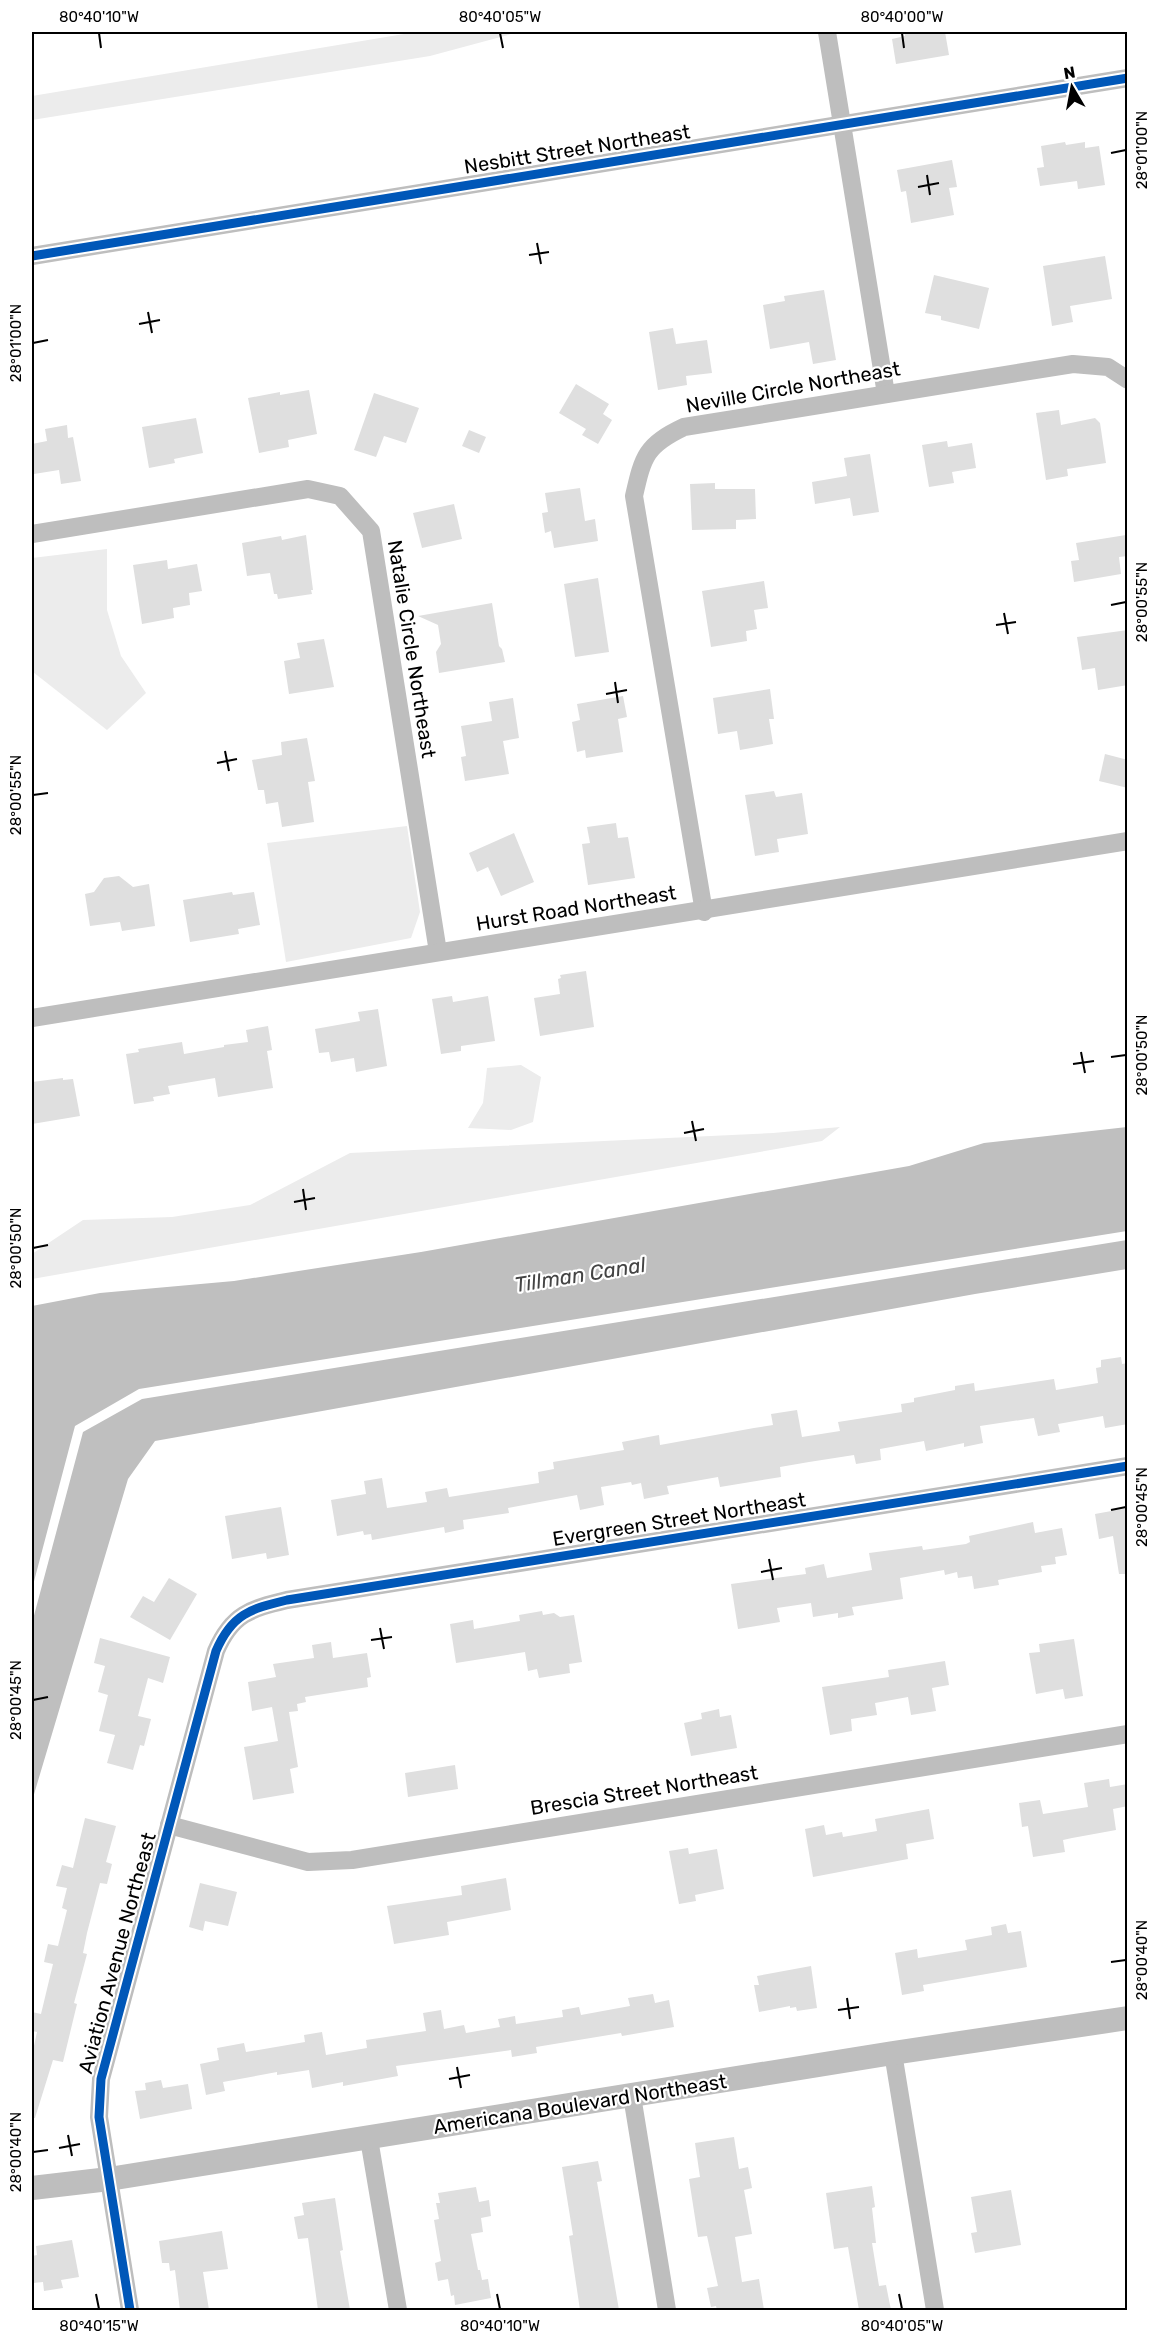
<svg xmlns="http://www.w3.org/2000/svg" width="1159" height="2342" font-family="Rubik,sans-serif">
<rect width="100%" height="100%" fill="#fff"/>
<g fill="#ececec">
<polygon points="416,32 516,32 508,35 430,56 32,120 32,96"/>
<polygon points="107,549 107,610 121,656 146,693 107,730 33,672 32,668 32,558"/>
<polygon points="407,826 420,912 411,938 286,962 267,843"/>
<polygon points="521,1065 541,1077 533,1122 511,1130 468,1128 483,1103 487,1068"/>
<polygon points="840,1127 822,1141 32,1279 32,1254 83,1220 172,1217 250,1205 350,1153 773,1133"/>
</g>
<g fill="#bfbfbf">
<polygon points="1127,1127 1127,1231 139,1389 75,1426 32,1589 32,1306 100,1293 234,1281 421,1252 909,1166 984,1143"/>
<polygon points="1127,1240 1127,1269 975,1294 155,1441 128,1479 32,1801 32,1623 83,1432 142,1399"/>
</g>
<g fill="#dfdfdf">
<polygon points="904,32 945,32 949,55 896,64 892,39 905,36"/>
<polygon points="1065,142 1066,145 1085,142 1085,148 1099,146 1105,185 1078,189 1077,181 1040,186 1037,168 1044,167 1041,146"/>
<polygon points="952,160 957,187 949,188 954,215 911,223 906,191 901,192 897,170"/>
<polygon points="1105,256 1112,299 1070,306 1073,322 1052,326 1043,266"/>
<polygon points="934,275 989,288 979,329 941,320 941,316 925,313"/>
<polygon points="824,290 836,360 813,364 809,342 770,349 763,305 785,301 784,296"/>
<polygon points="673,328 676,344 707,340 712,373 686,376 687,385 658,390 649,332"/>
<polygon points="576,384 609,404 603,414 612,420 598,444 582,435 586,429 559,413"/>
<polygon points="309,390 317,434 288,440 289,447 259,453 248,398 280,392 280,395"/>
<polygon points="374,393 419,408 406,443 384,436 376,457 354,450"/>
<polygon points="1059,410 1061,425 1095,418 1100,423 1106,463 1067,469 1068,476 1046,480 1036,413"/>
<polygon points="196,418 203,453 174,459 175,463 149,468 142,427"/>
<polygon points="67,425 68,438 73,437 81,481 61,484 59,470 34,474 32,444 47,441 45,429"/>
<polygon points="469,430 486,437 479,453 462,446"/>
<polygon points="947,441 948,447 972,443 976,468 952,472 954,483 929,487 922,445"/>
<polygon points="870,454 879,512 853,516 850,498 815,504 812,482 847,476 844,458"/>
<polygon points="715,483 715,489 755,489 756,519 736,520 736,529 692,530 690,484"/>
<polygon points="580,488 585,521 595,519 598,541 554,548 551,531 545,533 542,513 548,512 545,493"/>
<polygon points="454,504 462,539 422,548 413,513"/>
<polygon points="306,535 313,590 311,590 312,594 278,599 277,594 274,594 270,573 247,576 242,543 281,536 282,540"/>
<polygon points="1126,535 1128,556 1119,557 1121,574 1074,582 1071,561 1079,560 1076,543"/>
<polygon points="167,560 168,569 197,564 202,591 189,593 190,605 173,608 174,618 142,624 133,565"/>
<polygon points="598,578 609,652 575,657 564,584"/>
<polygon points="764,581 768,608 754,610 757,629 746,631 747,641 711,647 702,591"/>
<polygon points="492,603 499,646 502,649 505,662 439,673 436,652 441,644 438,625 418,616"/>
<polygon points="1128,630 1128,685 1098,690 1095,668 1082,670 1077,637"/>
<polygon points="324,639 334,687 289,694 284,661 300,658 297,643"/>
<polygon points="770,689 774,719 769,719 773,744 740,750 737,731 718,734 713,698"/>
<polygon points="623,696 627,717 618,719 623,752 586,758 585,750 577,752 572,722 580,720 577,704"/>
<polygon points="513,698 519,738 503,741 509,774 465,781 461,757 466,756 461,726 492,721 489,702"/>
<polygon points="307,738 315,781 308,782 314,822 282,827 278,802 266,804 264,790 258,790 252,760 282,755 281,742"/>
<polygon points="1105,754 1128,760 1128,788 1099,781"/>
<polygon points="774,791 776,797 802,793 808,834 777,839 779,852 755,856 745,795"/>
<polygon points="616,823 618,838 628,837 635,878 588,885 582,844 590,843 587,827"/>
<polygon points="514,833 534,882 501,896 488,867 477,872 469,853"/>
<polygon points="119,876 133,887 149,884 155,926 122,931 120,922 90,926 85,894 94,892 104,878"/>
<polygon points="232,892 233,895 254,892 260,925 238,929 239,934 190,942 183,900"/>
<polygon points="586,971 594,1027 540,1036 534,998 560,994 558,979 561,978 560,975"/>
<polygon points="452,996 453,1002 488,996 495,1041 461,1046 461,1051 441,1054 432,999"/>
<polygon points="378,1009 387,1066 356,1072 354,1058 331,1062 329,1052 319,1053 315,1029 360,1021 358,1012"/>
<polygon points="268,1026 272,1050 267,1051 273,1088 218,1097 215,1078 168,1086 170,1094 153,1097 154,1101 134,1104 126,1054 139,1052 138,1049 182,1042 184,1054 224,1047 224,1045 248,1042 246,1030"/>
<polygon points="63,1078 63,1080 73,1079 80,1116 32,1124 32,1082"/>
<polygon points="1121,1357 1122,1364 1128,1363 1128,1424 1105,1428 1103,1416 1058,1424 1060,1432 1038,1436 1034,1418 980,1426 983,1443 964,1447 964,1443 926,1451 924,1441 880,1449 881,1460 856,1464 854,1455 809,1462 780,1467 781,1477 720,1487 718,1477 667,1486 669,1494 644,1499 641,1483 632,1485 631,1482 601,1487 604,1505 580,1510 577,1495 508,1508 509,1513 463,1520 464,1529 445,1533 444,1527 372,1540 371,1534 364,1535 363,1531 337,1536 331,1500 366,1494 364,1481 382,1478 387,1508 427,1502 425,1492 447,1488 449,1497 539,1483 538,1472 554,1469 553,1462 624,1450 622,1442 659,1435 660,1445 754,1428 773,1425 771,1414 797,1410 802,1437 840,1431 838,1422 902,1412 901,1404 914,1402 914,1398 955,1390 955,1386 974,1383 975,1391 1054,1379 1056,1390 1098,1383 1096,1368 1101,1367 1101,1360"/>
<polygon points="281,1507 289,1555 267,1559 266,1553 232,1559 225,1516"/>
<polygon points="1128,1508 1128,1574 1119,1574 1113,1536 1099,1539 1095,1514"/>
<polygon points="1033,1522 1035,1533 1062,1528 1067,1555 1055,1557 1056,1564 1041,1566 1042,1572 998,1580 999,1585 974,1589 972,1576 958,1578 957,1572 945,1575 944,1570 900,1578 903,1599 852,1607 854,1615 838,1618 838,1613 813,1617 811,1603 777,1608 780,1622 738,1629 731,1584 806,1574 805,1568 824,1564 827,1578 872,1570 869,1553 922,1546 923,1550 966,1544 970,1542 969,1536"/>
<polygon points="169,1578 197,1594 170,1640 130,1617 143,1596 154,1602"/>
<polygon points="542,1611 543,1615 554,1613 560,1617 574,1615 582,1662 569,1664 570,1673 539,1678 537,1669 528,1671 525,1652 456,1663 450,1624 473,1620 474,1629 520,1621 519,1615"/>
<polygon points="100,1638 170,1657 163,1683 148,1678 138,1716 151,1719 144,1746 140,1745 133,1770 107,1763 115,1735 99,1731 108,1695 98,1692 105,1666 94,1663"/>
<polygon points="1074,1639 1083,1696 1065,1699 1063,1689 1036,1694 1029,1653 1040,1652 1039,1644"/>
<polygon points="331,1642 333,1658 367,1653 371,1677 367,1678 368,1687 305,1697 306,1702 297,1704 298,1711 289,1712 298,1767 290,1769 294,1793 253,1800 244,1747 278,1741 272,1707 252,1711 248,1682 276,1677 273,1664 314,1658 312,1645"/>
<polygon points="945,1661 949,1685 932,1688 936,1711 911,1715 908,1697 875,1703 877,1715 851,1719 852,1731 830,1735 822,1687 889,1677 888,1670"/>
<polygon points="719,1709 720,1717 731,1715 737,1748 691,1756 684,1723 702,1719 701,1713"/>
<polygon points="455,1765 458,1789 408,1797 405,1773"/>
<polygon points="1109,1779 1110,1787 1128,1784 1128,1806 1113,1809 1116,1830 1072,1838 1063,1840 1065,1852 1033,1857 1028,1826 1022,1827 1019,1803 1040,1800 1043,1814 1088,1807 1084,1783"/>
<polygon points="929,1809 934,1839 906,1844 908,1859 813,1877 805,1829 824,1825 826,1835 842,1832 843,1837 877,1831 875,1819"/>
<polygon points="85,1818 116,1826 106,1862 112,1864 107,1884 100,1883 87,1933 83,1953 87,1954 74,2003 77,2004 63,2062 53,2060 35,2118 32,2118 32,2055 37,2032 32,2031 32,2012 41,2014 53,1964 44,1962 48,1944 58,1946 67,1910 62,1908 67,1888 56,1886 62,1865 73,1868"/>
<polygon points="688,1848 689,1854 717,1849 724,1889 695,1895 696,1901 679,1904 669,1851"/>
<polygon points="506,1878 511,1910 447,1922 449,1935 394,1944 387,1906 462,1895 461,1886"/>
<polygon points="200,1883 237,1892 228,1926 205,1921 203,1931 189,1927"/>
<polygon points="1006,1924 1008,1933 1021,1931 1027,1967 923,1985 924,1991 902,1995 895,1953 917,1949 918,1958 967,1950 965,1940 992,1935 991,1927"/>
<polygon points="811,1966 817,2008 797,2011 796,2007 790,2008 790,2006 759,2012 754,1985 759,1985 757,1976"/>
<polygon points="653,1994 655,2003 669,2000 674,2027 622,2036 621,2033 536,2047 537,2053 512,2057 511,2050 396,2066 398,2076 343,2086 343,2082 312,2088 309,2070 277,2075 277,2072 223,2082 225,2091 206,2095 200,2064 219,2060 217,2048 244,2043 246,2052 305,2042 304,2035 322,2032 326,2055 367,2048 366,2040 426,2031 423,2013 441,2010 444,2029 464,2025 466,2033 500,2027 498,2019 515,2016 516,2024 563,2017 562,2010 579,2007 581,2015 630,2006 628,1998"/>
<polygon points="161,2080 163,2088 188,2084 192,2109 140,2119 135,2091 146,2090 145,2083"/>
<polygon points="734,2137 739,2169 748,2167 752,2188 744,2190 752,2234 735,2237 742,2282 759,2279 764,2310 717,2310 716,2306 711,2307 707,2288 718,2286 707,2236 698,2237 689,2179 700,2177 695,2143"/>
<polygon points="598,2161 602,2181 597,2182 619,2310 580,2310 569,2236 573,2235 562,2167"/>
<polygon points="872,2186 875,2207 872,2208 876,2243 872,2243 879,2286 886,2285 891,2310 859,2310 848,2247 834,2249 826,2193"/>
<polygon points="476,2187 479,2202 489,2200 491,2216 481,2218 483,2232 471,2234 478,2270 480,2270 482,2280 488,2279 491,2298 455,2305 454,2295 451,2296 448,2279 438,2281 435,2263 441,2261 434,2220 439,2219 436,2203 440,2203 438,2193"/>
<polygon points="1011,2190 1021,2245 975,2253 971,2233 977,2232 971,2197"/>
<polygon points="335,2198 343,2250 340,2251 350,2310 318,2310 308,2238 298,2239 294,2217 304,2215 302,2203"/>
<polygon points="222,2231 228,2269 203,2272 209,2310 180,2310 175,2270 170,2271 169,2263 162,2263 159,2241"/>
<polygon points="72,2240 79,2277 61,2280 63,2288 44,2291 43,2282 33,2283 32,2256 37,2255 36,2246"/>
</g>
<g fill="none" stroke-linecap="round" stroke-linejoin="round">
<g stroke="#bebebe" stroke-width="18">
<polyline points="827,32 886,394"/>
<polyline points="32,256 1128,78"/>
<polyline points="32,534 308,489 340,496 371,531 438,952"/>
<path d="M704,912L634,496C643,456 646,445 684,427L1073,364L1108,367L1128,380"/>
<path d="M32,1018C397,959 762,902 1128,841"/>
<polyline points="169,1825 308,1862 352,1860 1128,1734"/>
<polyline points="893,2053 935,2310"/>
<polyline points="632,2096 667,2310"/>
<polyline points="369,2139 398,2310"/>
<path d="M130,2310L99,2117L101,2079L216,1651C232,1614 250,1609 287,1600L1128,1466"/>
</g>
<polyline stroke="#bebebe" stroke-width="24" points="32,2188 109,2179 893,2053 1128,2018"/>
<g stroke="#fff" stroke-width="13">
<g id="cycleway">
<polyline points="32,256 1128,78"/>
<path d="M130,2310L99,2117L101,2079L216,1651C232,1614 250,1609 287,1600L1128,1466"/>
</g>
</g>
<use href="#cycleway" stroke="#0057b8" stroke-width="9"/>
</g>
<path fill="none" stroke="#000" stroke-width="2" d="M99,33L101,48M500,33L503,48M902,33L904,48M1111,153L1126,150M927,175L930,195M918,187L939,183M537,243L541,264M529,255L549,252M148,312L152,333M139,324L160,320M33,343L48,340M1111,605L1126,602M1004,613L1008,634M996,625L1016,622M615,682L618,703M606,694L627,690M225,751L229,771M217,763L237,759M33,795L48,793M1081,1052L1085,1073M1111,1057L1126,1055M1073,1064L1094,1061M692,1121L696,1141M684,1133L704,1129M303,1189L306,1210M294,1202L315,1198M33,1248L48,1245M1111,1510L1126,1507M769,1559L773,1580M761,1572L782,1568M380,1628L384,1649M371,1640L392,1637M33,1700L48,1697M1111,1962L1126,1960M847,1998L850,2019M838,2010L859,2007M457,2067L461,2088M449,2079L470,2075M68,2135L72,2156M59,2148L80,2144M33,2152L48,2150M96,2294L99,2309M497,2294L500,2309M899,2294L902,2309"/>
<g text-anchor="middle" stroke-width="4.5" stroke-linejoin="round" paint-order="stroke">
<g font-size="20" fill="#000" stroke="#fff">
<text transform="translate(577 149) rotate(-9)" y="7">Nesbitt Street Northeast</text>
<text transform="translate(793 387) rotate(-10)" y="7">Neville Circle Northeast</text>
<text transform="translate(412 649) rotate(81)" y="7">Natalie Circle Northeast</text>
<text transform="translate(576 908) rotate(-9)" y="7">Hurst Road Northeast</text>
<text transform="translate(679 1519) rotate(-9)" y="7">Evergreen Street Northeast</text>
<text transform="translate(644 1790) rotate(-9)" y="7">Brescia Street Northeast</text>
<text transform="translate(117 1953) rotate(-75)" y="7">Aviation Avenue Northeast</text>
<text transform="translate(580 2104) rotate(-9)" y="7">Americana Boulevard Northeast</text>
</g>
<g font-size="21" font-style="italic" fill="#444" stroke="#fff">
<text transform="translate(580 1275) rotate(-9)" y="7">Tillman Canal</text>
</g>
</g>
<rect width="1159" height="2342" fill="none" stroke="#ffffff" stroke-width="66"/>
<g transform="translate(1072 87) rotate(350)" stroke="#ffffff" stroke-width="4.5" paint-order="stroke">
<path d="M0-4.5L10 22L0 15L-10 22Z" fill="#000000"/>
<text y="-9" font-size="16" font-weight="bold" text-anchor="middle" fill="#000000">N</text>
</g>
<rect x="33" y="33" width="1093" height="2276" fill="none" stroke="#000" stroke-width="2"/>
<g font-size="15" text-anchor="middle" fill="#000">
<text x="99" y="22">80°40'10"W</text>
<text x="500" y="22">80°40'05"W</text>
<text x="902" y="22">80°40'00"W</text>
<text transform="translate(1142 150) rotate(-90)" y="5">28°01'00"N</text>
<text transform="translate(16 343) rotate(-90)" y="5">28°01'00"N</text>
<text transform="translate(1142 602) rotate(-90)" y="5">28°00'55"N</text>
<text transform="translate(16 795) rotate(-90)" y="5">28°00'55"N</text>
<text transform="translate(1142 1055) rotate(-90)" y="5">28°00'50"N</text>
<text transform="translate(16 1248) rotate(-90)" y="5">28°00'50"N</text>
<text transform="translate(1142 1507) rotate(-90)" y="5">28°00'45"N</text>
<text transform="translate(16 1700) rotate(-90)" y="5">28°00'45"N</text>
<text transform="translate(1142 1960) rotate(-90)" y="5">28°00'40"N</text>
<text transform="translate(16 2152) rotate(-90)" y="5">28°00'40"N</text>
<text x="99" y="2331">80°40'15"W</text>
<text x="500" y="2331">80°40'10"W</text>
<text x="902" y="2331">80°40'05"W</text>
</g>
</svg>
